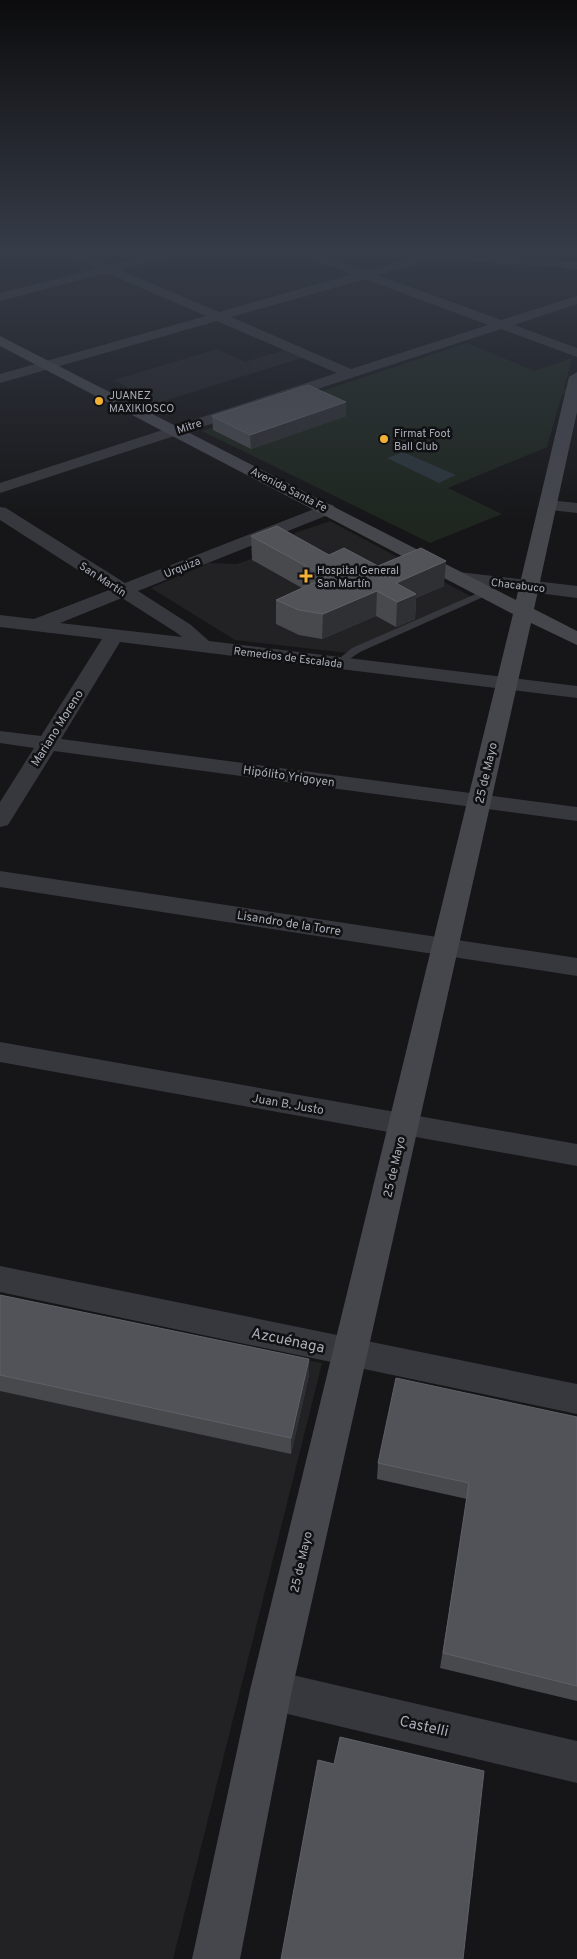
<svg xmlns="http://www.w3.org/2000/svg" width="577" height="1959" font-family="Overpass,sans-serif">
<rect width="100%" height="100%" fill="#161618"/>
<g fill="#222225">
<polygon points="217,349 245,362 288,349 305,357 157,403 114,380"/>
<polygon points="330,521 474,598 348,653 235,640 151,588 209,563 237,564 288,546 295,533"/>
<polygon points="0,1297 322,1363 173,1959 0,1959"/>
</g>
<polygon fill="#1e261f" points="467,343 535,371 572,358 564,388 571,391 562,394 547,447 448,488 502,514 430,543 202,431"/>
<polygon fill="#2c353c" points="403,452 456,475 439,483 387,458"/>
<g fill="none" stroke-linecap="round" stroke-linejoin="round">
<polygon fill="#37383d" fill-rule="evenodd" points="487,589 492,592 490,594 360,652 339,666 334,663 352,648"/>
<g fill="#37383d" fill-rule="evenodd">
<path d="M55,249H71L109,265L174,249H194L192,252L120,270L219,312L353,274L292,252L290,249H307L366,271L413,258L344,253L338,249L433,252L443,249H462L454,253L568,261L574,265L572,268L434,259L378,275L501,320L577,296V304L514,325L577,348V357L501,329L0,493V483L337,373L217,321L0,383V374L206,316L107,273L0,301V293L96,269ZM365,279L488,325L351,369L231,317Z"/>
<polygon points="548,500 577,503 577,513 542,509 539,505 542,501"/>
<path d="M327,504L333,505L336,509L333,513L138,591L191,625L209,641L577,686V698L120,642L61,739L577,807V821L54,751L8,825L0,827V802L34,748L0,743V731L41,736L102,639L0,627V615L34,619L109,590L0,520V507L6,508L125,583ZM122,598L177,633L182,637L60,623Z"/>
<polygon points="459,572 577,586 577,598 452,582 450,578 452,574"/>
<polygon points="0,871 577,958 577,976 0,887"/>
<polygon points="0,1042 577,1144 577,1166 0,1062"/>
<polygon points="0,1266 577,1384 577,1414 0,1292"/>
<polygon points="271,1670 577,1741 577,1783 271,1710 257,1704 251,1690 257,1676"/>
</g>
<g fill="#45474d" fill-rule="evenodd">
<polygon points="577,261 577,269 563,268 562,265 563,262"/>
<polygon points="0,336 516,600 569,377 577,372 577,412 534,609 577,631 577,645 531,623 292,1690 240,1959 192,1959 250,1690 513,614 0,346"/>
</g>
</g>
<g fill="#47494d">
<polygon points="212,416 346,416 251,449 213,430"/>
<polygon points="251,536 329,555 378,566 444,586 416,598 415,619 396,627 376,616 322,639 299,635 276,624 276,600 302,588 252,560"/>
<polygon points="0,1295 309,1375 291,1454 0,1391"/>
<polygon points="577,1417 577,1701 440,1668 467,1499 377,1479 378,1463"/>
</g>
<g fill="#2f3033">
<polygon points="346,402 346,416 251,449 250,435"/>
<polygon points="446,561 444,586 416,598 415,619 396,627 397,602 396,583"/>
<polygon points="377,591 376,616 322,639 323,614"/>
<polygon points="309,1359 309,1375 291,1454 291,1438"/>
</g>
<g fill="#525359" stroke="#5f6168">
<polygon points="308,385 346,402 250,435 212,416"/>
<polygon points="277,526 329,555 344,548 378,566 421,548 446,561 396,583 416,594 397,602 377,591 323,614 299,610 276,600 326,577 251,536"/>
<polygon points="0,1295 309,1359 291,1438 0,1375"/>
<polygon points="396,1378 577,1417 577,1686 443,1653 469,1483 378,1463"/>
<polygon points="340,1737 484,1771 463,1959 281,1959 318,1760 334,1764"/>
</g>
<linearGradient id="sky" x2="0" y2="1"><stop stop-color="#0c0c0d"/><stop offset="0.48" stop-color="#363c48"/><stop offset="1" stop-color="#363c48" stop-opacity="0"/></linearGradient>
<rect width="577" height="523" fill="url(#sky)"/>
<g fill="#f2b134" stroke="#111113" stroke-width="2">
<circle cx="99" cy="401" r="5"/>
<circle cx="384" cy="439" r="5"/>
<path d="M303.5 568.5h5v5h5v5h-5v5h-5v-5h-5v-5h5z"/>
</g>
<g text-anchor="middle" stroke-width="5" stroke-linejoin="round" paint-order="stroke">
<g font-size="11" fill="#a8adb8" stroke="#111113" text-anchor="start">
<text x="109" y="399">JUANEZ<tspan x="109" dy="13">MAXIKIOSCO</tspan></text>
<text x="394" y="437">Firmat Foot<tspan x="394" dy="13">Ball Club</tspan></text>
<text x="317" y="574">Hospital General<tspan x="317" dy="13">San Martín</tspan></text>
</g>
<g font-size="11" fill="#a8adb8" stroke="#111113">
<text transform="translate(189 426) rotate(-18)" y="4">Mitre</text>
<text transform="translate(289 489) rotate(27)" y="4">Avenida Santa Fe</text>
<text transform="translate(182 567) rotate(-22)" y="4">Urquiza</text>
<text transform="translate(103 579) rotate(33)" y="4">San Martín</text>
<text transform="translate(518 585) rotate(7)" y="4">Chacabuco</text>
<text transform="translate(288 657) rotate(7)" y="4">Remedios de Escalada</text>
</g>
<g font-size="12" fill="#a8adb8" stroke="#111113">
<text transform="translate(57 728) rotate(-58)" y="4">Mariano Moreno</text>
<text transform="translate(486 773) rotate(-77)" y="4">25 de Mayo</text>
<text transform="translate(289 776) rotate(8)" y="4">Hipólito Yrigoyen</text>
<text transform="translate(289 923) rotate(9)" y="4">Lisandro de la Torre</text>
<text transform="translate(288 1104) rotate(10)" y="4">Juan B. Justo</text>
<text transform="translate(394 1167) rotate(-77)" y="4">25 de Mayo</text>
<text transform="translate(301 1562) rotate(-77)" y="4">25 de Mayo</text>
</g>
<g font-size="15" fill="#a8adb8" stroke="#111113">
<text transform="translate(288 1340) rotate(12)" y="5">Azcuénaga</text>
<text transform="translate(424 1726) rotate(13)" y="5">Castelli</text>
</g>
</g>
</svg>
